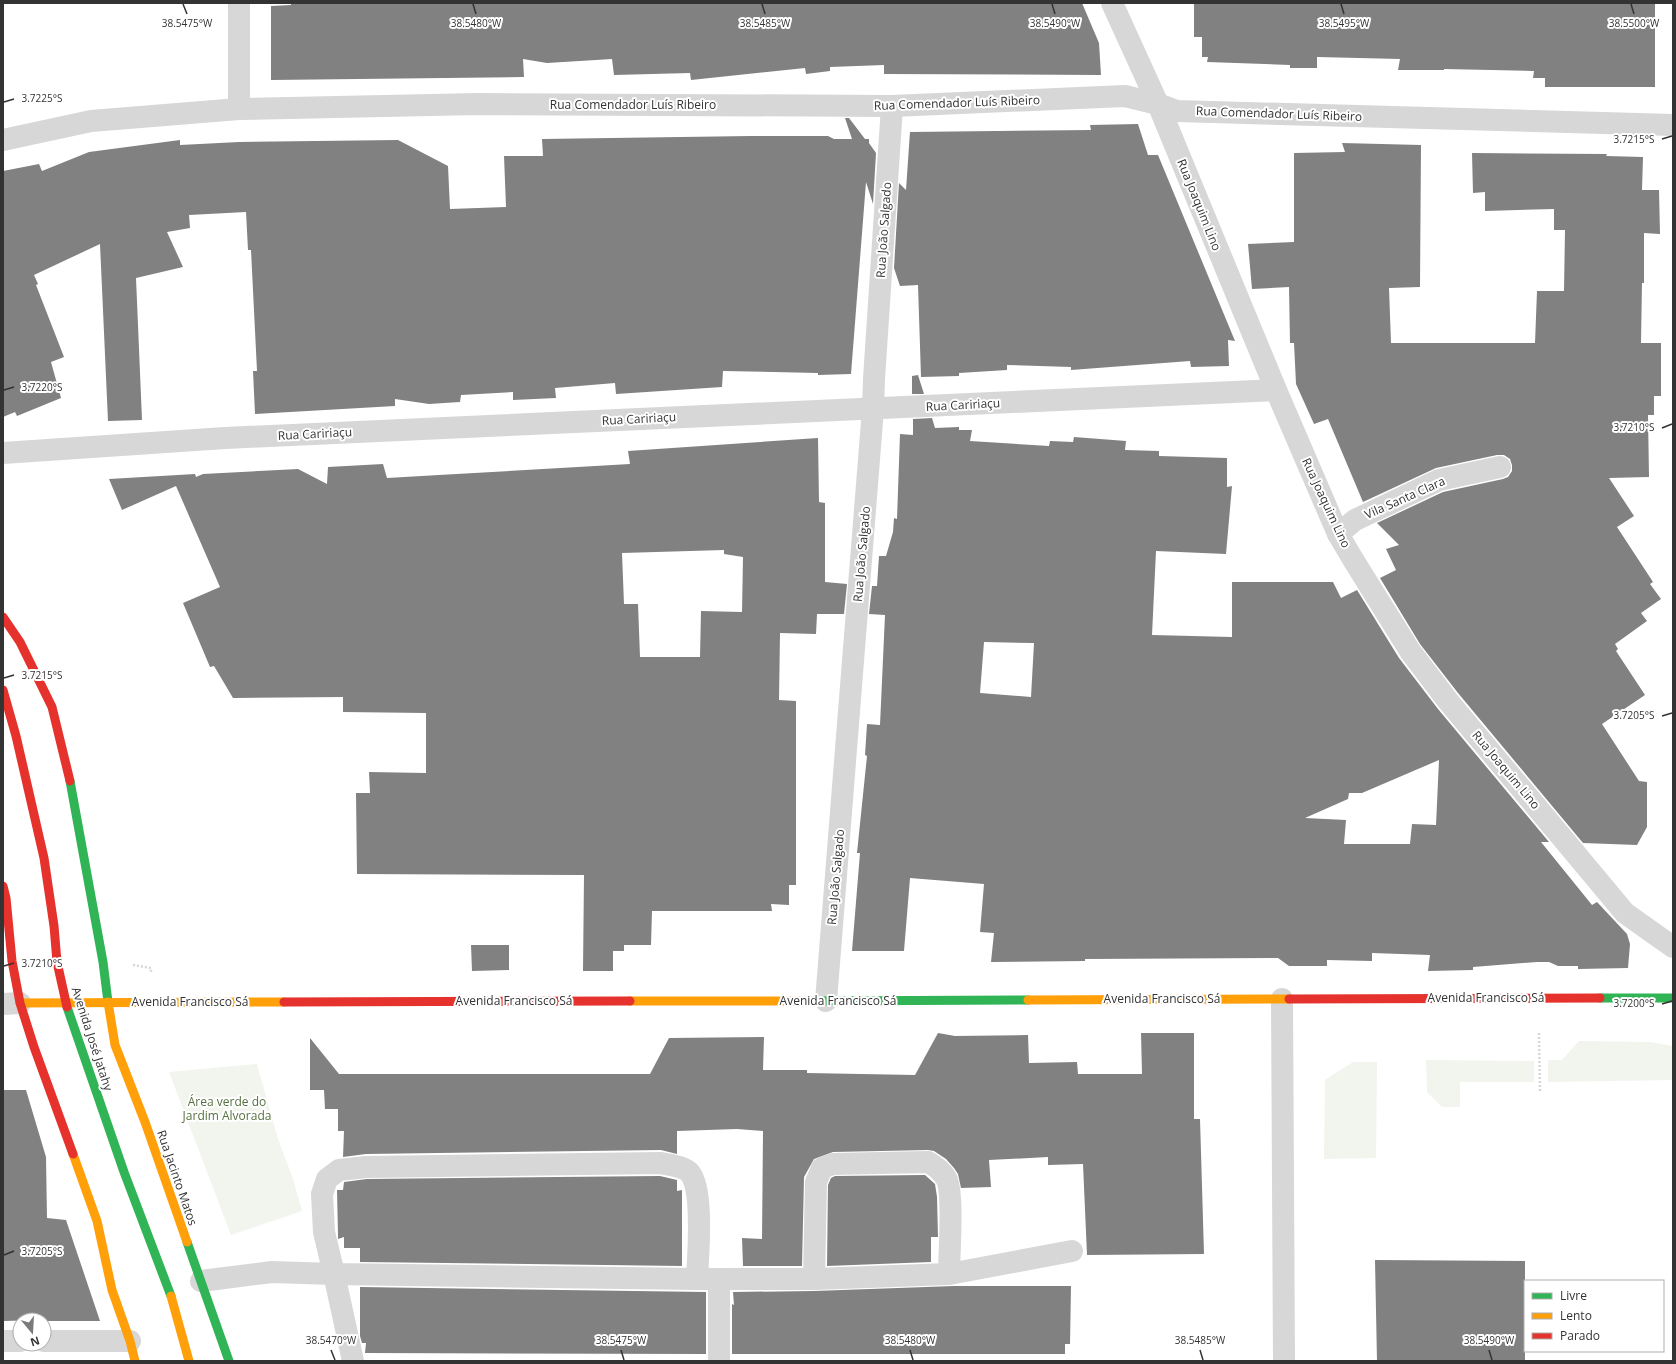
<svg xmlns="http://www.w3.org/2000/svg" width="1676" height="1364" font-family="'Open Sans',sans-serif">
<rect width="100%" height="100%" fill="#fff"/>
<g fill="#f1f5ed">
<polygon points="1579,1041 1650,1042 1673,1046 1673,1080 1548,1082 1548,1060 1562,1060"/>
<polygon points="1426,1060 1534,1061 1534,1082 1460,1082 1460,1107 1442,1107 1427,1092"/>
<polygon points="1353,1062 1377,1062 1376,1158 1324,1159 1325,1080"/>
<polygon points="257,1064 277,1136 293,1179 302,1211 231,1235 169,1072"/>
</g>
<g fill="#818181" fill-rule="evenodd">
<polygon points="291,3 1082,3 1099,43 1101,75 884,74 884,65 830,67 830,71 806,74 805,68 691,80 690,73 614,75 612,59 547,63 523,59 524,77 271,80 271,6 291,5"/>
<polygon points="1194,3 1655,3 1655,87 1545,87 1545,78 1533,78 1534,71 1444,69 1444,70 1398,70 1400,59 1317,57 1317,68 1290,68 1290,65 1207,62 1208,57 1202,57 1202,37 1194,37"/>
<polygon points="845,118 849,118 865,139 869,139 869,143 876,153 873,204 866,182 851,374 818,375 818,373 723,371 722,387 616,394 615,383 555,388 556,398 513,400 513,392 461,395 460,402 429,404 395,399 395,406 255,414 253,371 257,371 251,250 248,250 246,212 189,215 190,228 167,232 183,267 136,278 142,420 108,421 100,244 34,275 38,284 36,285 64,357 51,362 61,398 17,416 15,412 3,417 3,171 39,164 42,171 89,152 180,140 180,145 239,142 398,140 448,166 450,209 506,207 504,156 543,156 542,139 751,136 828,136 834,139 852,139"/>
<polygon points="1138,124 1148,155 1158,155 1235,341 1228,340 1229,366 1191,367 1190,361 1071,370 1071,367 1007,365 1007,370 959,373 959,376 921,377 918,285 900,286 894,268 899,183 906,190 910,132 1091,130 1090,125"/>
<polygon points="1342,143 1421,145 1420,287 1389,288 1391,343 1535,343 1537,291 1564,291 1565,230 1554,230 1554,209 1485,211 1485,192 1473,193 1472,153 1607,154 1606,156 1643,157 1642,190 1659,190 1660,234 1644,233 1644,283 1642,283 1641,343 1661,343 1661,396 1654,396 1654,415 1648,415 1649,477 1609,478 1634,516 1617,527 1653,582 1650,584 1661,599 1641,613 1647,621 1615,644 1618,649 1616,651 1645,695 1602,724 1639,781 1647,782 1647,827 1637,845 1583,843 1458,693 1420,644 1380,578 1396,570 1386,549 1399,545 1377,523 1443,492 1503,479 1508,477 1512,471 1512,465 1510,459 1504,455 1497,455 1436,468 1363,502 1328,419 1314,424 1296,384 1294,343 1290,343 1289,287 1252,289 1248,244 1294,242 1294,153 1345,152"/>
<polygon points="918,375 924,394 912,394 912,376"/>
<path d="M932,418L935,428L959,427V430H972L970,441L1049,446L1050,441L1073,442L1074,437L1126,441L1125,450L1159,451V456L1227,458V487L1232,486L1226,554L1156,551L1152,635L1232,637V582H1333L1341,598L1357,590L1399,658L1438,709L1549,842H1541L1592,905L1597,902L1627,934L1630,944L1628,968L1578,969V966H1558L1549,962H1537L1473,967V970L1428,971L1430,955L1372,953V961L1327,960V966H1289L1278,958L1085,959V961L991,962L994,933L980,932L984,884L910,878L904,951H852L860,853H857L867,756L865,755L867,724L880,725L885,615L869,614L872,586H877L879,556H886L893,532L894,518L897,519L900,434L913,435V419ZM984,642L1034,643L1031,697L980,693ZM1439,760L1436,825L1412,824L1410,844H1344L1346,820L1305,818L1348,799L1349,793H1362Z"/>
<path d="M818,438L819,502L825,503V582L847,584L844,614H817L816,634L780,633L779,700L796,701V885H789V905L771,904L772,911H652L651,945H624V951H613V971H583L584,875L357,874L356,793H370L369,772L426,773V713L343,712V697L233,698L214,666L210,667L183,603L220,587L176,486L122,510L109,479L195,474L196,477L203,474L298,469L327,484L328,467L383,464L387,478L439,475L630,464L628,451ZM724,550V554L743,557L742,612L701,611L700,657H640L638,604H624L622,553Z"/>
<polygon points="471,945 509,945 509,970 472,971"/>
<polygon points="938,1033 955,1036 1028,1035 1029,1063 1077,1062 1078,1074 1142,1074 1141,1033 1194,1033 1194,1119 1200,1119 1204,1254 1087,1255 1083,1164 1048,1165 1048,1157 989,1160 991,1187 961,1188 958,1174 954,1168 946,1159 934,1151 928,1150 833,1152 814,1159 804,1177 802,1266 743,1266 742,1238 762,1239 763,1131 737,1129 677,1131 677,1154 661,1150 366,1154 343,1157 344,1131 338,1131 338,1109 325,1109 324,1090 310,1090 310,1038 339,1074 650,1074 669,1038 764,1037 763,1070 807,1070 807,1073 915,1075"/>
<polygon points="3,1090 26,1090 46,1157 47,1218 66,1220 100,1321 44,1321 44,1320 3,1321"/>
<polygon points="925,1175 935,1184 937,1197 938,1237 931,1237 931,1262 827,1266 828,1185 831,1178 835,1176"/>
<polygon points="660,1176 677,1180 677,1191 682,1190 682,1266 360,1262 360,1248 344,1248 344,1237 338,1239 338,1235 337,1190 343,1190 344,1182 367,1179"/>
<polygon points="1375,1260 1525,1261 1525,1361 1377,1361"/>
<polygon points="954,1286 1071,1286 1070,1344 1065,1344 1065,1354 732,1354 732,1304 734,1305 733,1292 814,1291"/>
<polygon points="360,1287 706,1292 706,1354 365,1353 366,1343 362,1343 360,1336"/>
</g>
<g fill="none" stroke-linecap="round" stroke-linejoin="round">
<g stroke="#d6d6d6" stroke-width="2.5" stroke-dasharray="2 2" stroke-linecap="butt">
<polyline points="133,965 151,968 151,973"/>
<polyline points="1539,1033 1540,1092"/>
</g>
<g stroke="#d7d7d7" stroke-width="22">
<polyline points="239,3 239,109"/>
<polyline points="1112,3 1158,104 1276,390 1338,534 1354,561 1410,651 1448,701 1625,913 1673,947"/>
<polyline points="3,140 91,121 239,109 478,104 892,106 1125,96 1158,104 1177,111 1673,125"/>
<polyline points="3,453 225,438 1276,390"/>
<polyline points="1338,534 1355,520 1439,480 1500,467"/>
<polyline points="1282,999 1284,1361"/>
<polyline points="826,1001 873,409 874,379 892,106"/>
<polyline points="3,1004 20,1003"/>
<path d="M697,1279C698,1255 704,1191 690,1173C684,1166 669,1165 661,1163L366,1167L339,1170L327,1179L322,1194L324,1232L334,1274L697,1279H814L949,1274L1072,1251"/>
<polyline points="719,1279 719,1361"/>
<path d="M814,1279L816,1182L822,1168L833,1164L928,1162C935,1166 942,1171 946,1178C954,1190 949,1256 949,1274"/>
<polyline points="201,1281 272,1272 334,1274 353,1361"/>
<polyline points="3,1341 20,1341"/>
<polyline points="44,1341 130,1341"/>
</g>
<g stroke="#30b455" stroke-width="9">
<polyline points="70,781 103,962 108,1002"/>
<polyline points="1600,998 1673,998"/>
<polyline points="807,1001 1028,1000"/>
<polyline points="67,1007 124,1172 171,1296"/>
<polyline points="187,1242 229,1361"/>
</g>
<g stroke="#ff9f0a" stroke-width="9">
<polyline points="1028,1000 1289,999"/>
<polyline points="630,1001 807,1001"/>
<polyline points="108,1002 115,1045 145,1122 187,1242"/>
<polyline points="20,1003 284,1002"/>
<polyline points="73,1154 97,1221 112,1290 130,1341 135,1361"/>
<polyline points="171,1296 189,1361"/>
</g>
<g stroke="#e5322d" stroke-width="9">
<polyline points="3,617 20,642 52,707 70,781"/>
<polyline points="3,690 16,736 44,858 54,926 57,962 67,1007"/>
<polyline points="3,886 6,898 12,961 20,1003 34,1047 73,1154"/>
<polyline points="1289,999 1600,998"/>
<polyline points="284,1002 630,1001"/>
</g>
</g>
<path fill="none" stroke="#333" stroke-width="1.5" d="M183,4L187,14M473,4L476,14M762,4L765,14M1052,4L1055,14M1341,4L1344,14M1631,4L1634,14M4,102L14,99M1662,139L1672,136M4,390L14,387M1662,428L1672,424M4,678L14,675M1662,716L1672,713M4,966L14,963M1662,1004L1672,1001M4,1255L14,1251M331,1350L335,1360M621,1350L624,1360M910,1350L913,1360M1200,1350L1203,1360M1489,1350L1492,1360"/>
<g text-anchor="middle" stroke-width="4" stroke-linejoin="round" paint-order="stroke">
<g font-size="12" fill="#333" stroke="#fff">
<text transform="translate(957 103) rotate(-2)" y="4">Rua Comendador Luís Ribeiro</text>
<text x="633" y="109">Rua Comendador Luís Ribeiro</text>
<text transform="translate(1279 114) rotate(2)" y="4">Rua Comendador Luís Ribeiro</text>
<text transform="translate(1199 205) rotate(68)" y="4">Rua Joaquim Lino</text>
<text transform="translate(884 230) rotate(-86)" y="4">Rua João Salgado</text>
<text transform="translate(963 405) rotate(-3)" y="4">Rua Caririaçu</text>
<text transform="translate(639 419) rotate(-3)" y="4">Rua Caririaçu</text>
<text transform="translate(315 434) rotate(-3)" y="4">Rua Caririaçu</text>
<text transform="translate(1405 498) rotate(-24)" y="4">Vila Santa Clara</text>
<text transform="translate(1326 503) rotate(65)" y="4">Rua Joaquim Lino</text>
<text transform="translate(862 554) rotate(-85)" y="4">Rua João Salgado</text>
<text transform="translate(1506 770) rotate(50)" y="4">Rua Joaquim Lino</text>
<text transform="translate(836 877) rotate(-85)" y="4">Rua João Salgado</text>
<text x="1486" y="1002">Avenida Francisco Sá</text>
<text x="1162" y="1003">Avenida Francisco Sá</text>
<text x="514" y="1005">Avenida Francisco Sá</text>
<text x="838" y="1005">Avenida Francisco Sá</text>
<text x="190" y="1006">Avenida Francisco Sá</text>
<text transform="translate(92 1039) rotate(72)" y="4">Avenida José Jatahy</text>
<text transform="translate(177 1178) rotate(71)" y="4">Rua Jacinto Matos</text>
</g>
<g font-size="12" fill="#56703f" stroke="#fff">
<text x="227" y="1106">Área verde do<tspan x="227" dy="14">Jardim Alvorada</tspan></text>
</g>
</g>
<g font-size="10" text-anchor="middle" fill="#333" stroke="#fff" stroke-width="4" stroke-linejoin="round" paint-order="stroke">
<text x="1634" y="27">38.5500°W</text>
<text x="187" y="27">38.5475°W</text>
<text x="476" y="27">38.5480°W</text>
<text x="765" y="27">38.5485°W</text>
<text x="1055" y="27">38.5490°W</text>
<text x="1344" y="27">38.5495°W</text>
<text x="42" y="102">3.7225°S</text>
<text x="1634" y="143">3.7215°S</text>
<text x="42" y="391">3.7220°S</text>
<text x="1634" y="431">3.7210°S</text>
<text x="42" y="679">3.7215°S</text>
<text x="1634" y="719">3.7205°S</text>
<text x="42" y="967">3.7210°S</text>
<text x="1634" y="1007">3.7200°S</text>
<text x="42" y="1255">3.7205°S</text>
<text x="331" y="1344">38.5470°W</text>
<text x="621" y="1344">38.5475°W</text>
<text x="910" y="1344">38.5480°W</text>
<text x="1200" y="1344">38.5485°W</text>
<text x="1489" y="1344">38.5490°W</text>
</g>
<rect width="1676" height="1364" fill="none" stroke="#333333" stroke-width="8"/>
<rect x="1524" y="1280" width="140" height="72" fill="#ffffff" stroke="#adadad"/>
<rect x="1532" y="1293" width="20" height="6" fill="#30b455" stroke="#adadad"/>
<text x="1560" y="1300" font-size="12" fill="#333333">Livre</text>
<rect x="1532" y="1313" width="20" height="6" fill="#ff9f0a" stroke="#adadad"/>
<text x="1560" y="1320" font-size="12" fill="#333333">Lento</text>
<rect x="1532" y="1333" width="20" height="6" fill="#e5322d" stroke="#adadad"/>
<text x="1560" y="1340" font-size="12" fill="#333333">Parado</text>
<g transform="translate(32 1332) rotate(162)"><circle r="19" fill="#ffffff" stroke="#adadad"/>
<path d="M0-3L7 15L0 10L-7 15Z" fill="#7a7a7a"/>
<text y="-6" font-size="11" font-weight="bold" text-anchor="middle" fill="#333333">N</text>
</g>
</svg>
